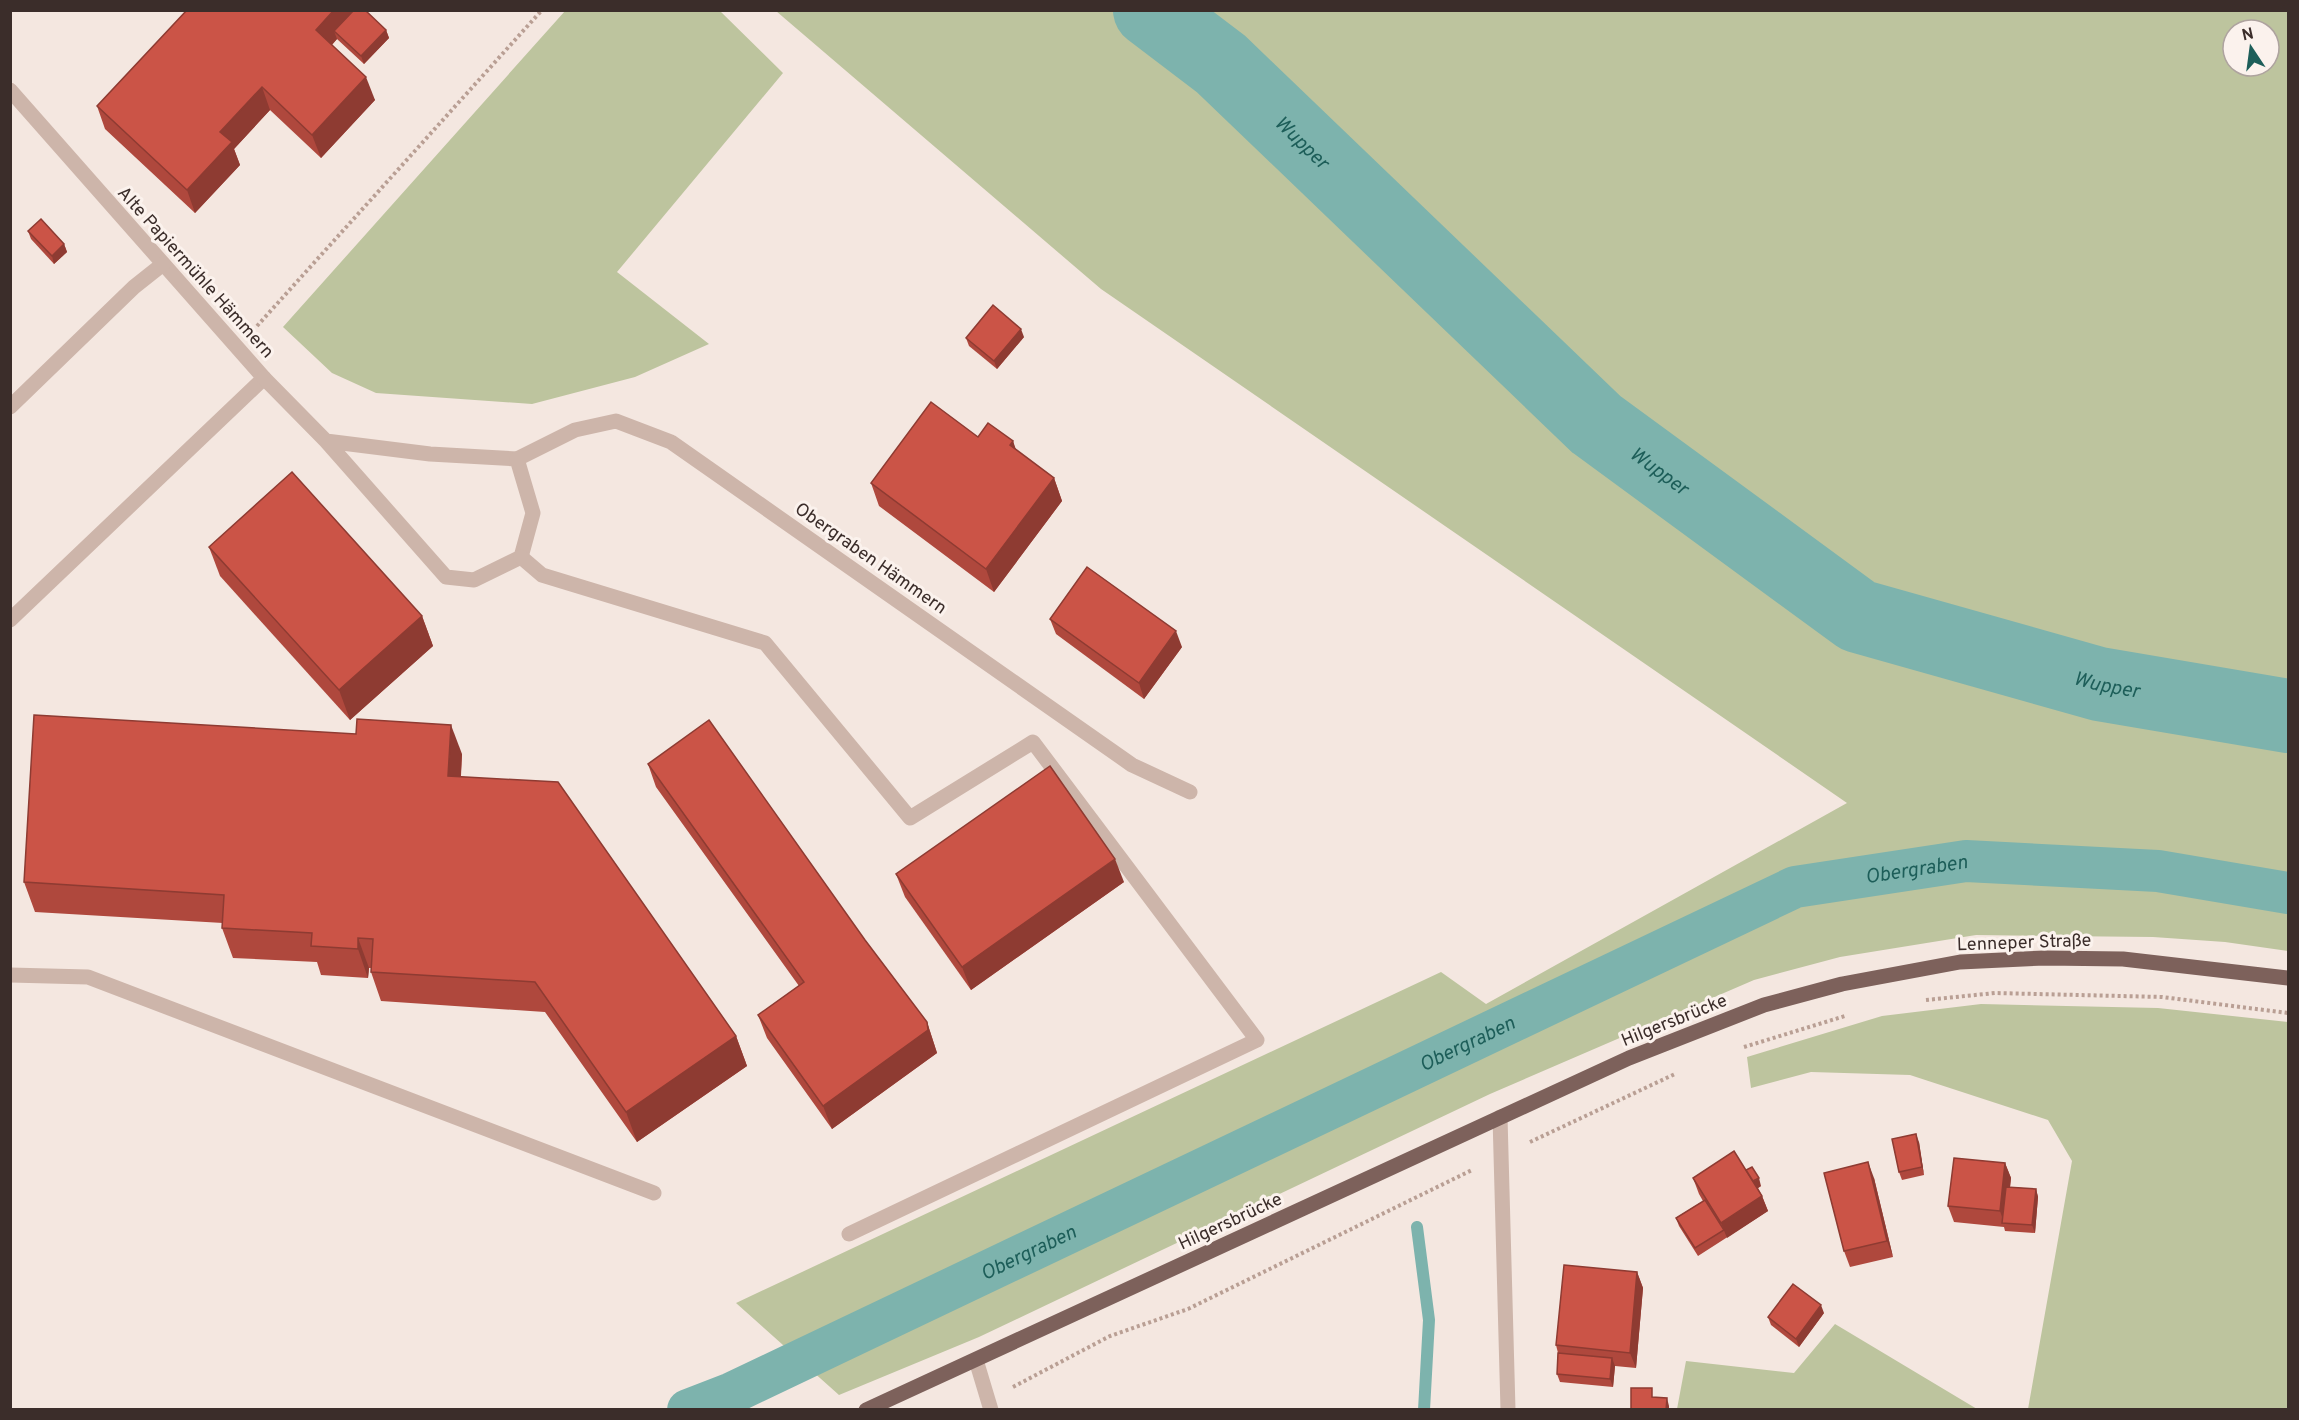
<svg xmlns="http://www.w3.org/2000/svg" width="2299" height="1420" font-family="Overpass,sans-serif">
<rect width="100%" height="100%" fill="#f4e7e0"/>
<g fill="#bdc49e" fill-rule="evenodd">
<polygon points="565,11 720,11 783,73 617,272 709,344 635,377 532,404 376,393 332,373 283,327"/>
<path d="M776,11H2288V951L2225,942L2153,937L1976,935L1840,957L1754,980L1490,1094L979,1337L839,1395L736,1303L1441,972L1486,1004L1847,803L1101,289ZM2233,30H2269V66H2233Z"/>
<polygon points="1981,1004 2158,1008 2288,1022 2288,1409 2028,1409 2072,1161 2048,1120 1910,1075 1811,1072 1751,1088 1747,1057 1882,1016"/>
<polygon points="1835,1324 1977,1409 1677,1409 1686,1361 1794,1373"/>
</g>
<g fill="none" stroke-linecap="round" stroke-linejoin="round">
<polyline stroke="#7db3ad" stroke-width="12" points="1417,1227 1429,1320 1424,1410"/>
<path stroke="#7db3ad" stroke-width="42" id="s1" d="M688,1410L732,1393L1795,887L1966,861L2158,871L2288,893"/>
<path stroke="#7db3ad" stroke-width="74" id="s2" d="M1150,10L1221,64L1596,424L1858,616L2099,684L2288,716"/>
<g stroke="#b99f94" stroke-width="4" stroke-dasharray="3 3" stroke-linecap="butt">
<polyline points="257,326 542,10"/>
<polyline points="1926,1000 1995,993 2162,997 2288,1013"/>
<polyline points="1744,1047 1845,1016"/>
<polyline points="1530,1142 1675,1074"/>
<polyline points="1013,1387 1110,1336 1188,1309 1472,1170"/>
</g>
<g stroke="#cdb5aa" stroke-width="15">
<polyline points="10,90 264,378 10,620"/>
<polyline points="264,378 326,441 446,577 474,580 521,557 533,513 517,459 430,454 326,441"/>
<polyline points="10,407 134,287 163,264"/>
<polyline points="517,459 575,430 616,421 671,442 1132,765 1190,792"/>
<polyline points="521,557 542,575 765,643 910,818 1033,742 1257,1040 849,1234"/>
<polyline points="10,975 88,977 654,1193"/>
</g>
<g stroke="#cdb5aa" stroke-width="15">
<polyline points="1500,1117 1508,1410"/>
<polyline points="976,1360 991,1410"/>
</g>
<polyline stroke="#7d615b" stroke-width="15" points="866,1410 1629,1058 1764,1005 1842,984 1960,962 2045,958 2123,959 2288,978"/>
</g>
<g fill="#af483d">
<polygon points="187,10 386,30 389,38 364,64 337,39 332,45 375,100 321,158 270,110 234,149 240,165 195,213 105,129 97,106"/>
<polygon points="28,231 64,244 67,252 54,264 31,239"/>
<polygon points="1024,337 997,369 969,346 966,338"/>
<polygon points="978,437 1013,441 1015,449 1054,478 1062,501 994,592 879,506 871,483"/>
<polygon points="209,547 422,616 433,646 350,720 220,576"/>
<polygon points="1050,619 1182,647 1144,699 1056,634"/>
<polygon points="462,754 461,776 736,1036 747,1066 637,1142 545,1012 381,1001 371,972 371,968 369,968 368,978 321,975 317,962 233,958 222,928 223,923 35,912 24,882"/>
<polygon points="648,764 865,940 927,1022 937,1053 832,1129 767,1038 758,1015 799,986 656,787"/>
<polygon points="896,874 1124,882 971,990 905,897"/>
<polygon points="1919,1142 1924,1175 1902,1180 1899,1172"/>
<polygon points="2005,1163 2011,1178 2010,1187 2036,1189 2038,1197 2035,1233 2005,1231 2004,1227 1954,1222 1948,1206"/>
<polygon points="1693,1178 1761,1186 1758,1188 1762,1196 1768,1211 1698,1256 1679,1226 1676,1218 1703,1201 1699,1194"/>
<polygon points="1874,1178 1893,1257 1850,1267 1844,1251"/>
<polygon points="1637,1272 1643,1288 1636,1368 1615,1366 1613,1387 1560,1382 1557,1374 1558,1353 1556,1345"/>
<polygon points="1824,1313 1799,1347 1771,1325 1768,1317"/>
</g>
<g fill="#8e3b32">
<polygon points="334,10 364,10 334,31 337,39 324,53 316,30"/>
<polygon points="386,30 389,38 364,64 361,56"/>
<polygon points="366,77 375,100 321,158 312,135"/>
<polygon points="262,87 270,110 234,149 240,165 195,213 187,190 220,132"/>
<polygon points="64,244 67,252 54,264 52,256"/>
<polygon points="1021,329 1024,337 997,369 994,361"/>
<polygon points="1013,441 1021,464 1010,445"/>
<polygon points="1054,478 1062,501 994,592 986,569"/>
<polygon points="422,616 433,646 350,720 339,690"/>
<polygon points="1176,631 1182,647 1144,699 1139,683"/>
<polygon points="451,725 462,754 459,805 448,776"/>
<polygon points="1115,859 1124,882 971,990 962,967"/>
<polygon points="358,938 369,968 368,978 358,949"/>
<polygon points="927,1022 937,1053 832,1129 823,1106"/>
<polygon points="736,1036 747,1066 637,1142 626,1112"/>
<polygon points="1916,1134 1919,1142 1924,1175 1922,1167"/>
<polygon points="1868,1162 1874,1178 1893,1257 1887,1241"/>
<polygon points="2005,1163 2011,1178 2006,1223 2004,1223 2000,1211"/>
<polygon points="1759,1178 1761,1186 1755,1190 1752,1182"/>
<polygon points="2036,1189 2038,1197 2035,1233 2032,1225"/>
<polygon points="1762,1196 1768,1211 1727,1238 1721,1223"/>
<polygon points="1637,1272 1643,1288 1636,1368 1630,1353"/>
<polygon points="1821,1305 1824,1313 1799,1347 1796,1339"/>
<polygon points="1612,1358 1615,1366 1613,1387 1610,1379"/>
<polygon points="1667,1398 1669,1406 1669,1410 1666,1410"/>
</g>
<g fill="#cb5447" stroke="#8e3b32" stroke-width="1.5">
<polygon points="187,10 334,10 316,30 366,77 312,135 262,87 220,132 232,142 187,190 97,106"/>
<polygon points="354,10 365,10 386,30 361,56 334,31"/>
<polygon points="41,219 64,244 52,256 28,231"/>
<polygon points="993,305 1021,329 994,361 966,338"/>
<polygon points="931,402 978,437 988,423 1013,441 1010,445 1054,478 986,569 871,483"/>
<polygon points="292,472 422,616 339,690 209,547"/>
<polygon points="1087,567 1176,631 1139,683 1050,619"/>
<polygon points="34,715 356,734 357,719 451,725 448,776 558,782 736,1036 626,1112 535,982 371,972 373,939 358,938 358,949 311,946 312,933 222,928 224,895 24,882"/>
<polygon points="709,720 865,940 927,1022 928,1030 823,1106 758,1015 804,982 648,764"/>
<polygon points="1050,766 1115,859 962,967 896,874"/>
<polygon points="1916,1134 1922,1167 1899,1172 1892,1139"/>
<polygon points="1734,1151 1762,1196 1721,1223 1693,1178"/>
<polygon points="1954,1158 2005,1163 2000,1211 1948,1206"/>
<polygon points="1868,1162 1887,1241 1844,1251 1824,1173"/>
<polygon points="1752,1167 1759,1178 1753,1181 1746,1170"/>
<polygon points="2006,1187 2036,1189 2032,1225 2002,1223"/>
<polygon points="1705,1200 1724,1230 1695,1248 1676,1218"/>
<polygon points="1564,1265 1637,1272 1630,1353 1556,1345"/>
<polygon points="1793,1284 1821,1305 1796,1339 1768,1317"/>
<polygon points="1558,1353 1612,1358 1610,1379 1557,1374"/>
<polygon points="1631,1388 1652,1388 1652,1397 1667,1398 1666,1410 1631,1410"/>
</g>
<g text-anchor="middle" stroke-width="6" stroke-linejoin="round" paint-order="stroke">
<g font-size="18" fill="#3b2d2a" stroke="#fbf2ed">
<text transform="translate(196 272) rotate(48)" y="6">Alte Papiermühle Hämmern</text>
<text transform="translate(871 558) rotate(35)" y="6">Obergraben Hämmern</text>
<text transform="translate(2024 942) rotate(-2)" y="6">Lenneper Straße</text>
<text transform="translate(1674 1020) rotate(-22)" y="6">Hilgersbrücke</text>
<text transform="translate(1230 1221) rotate(-25)" y="6">Hilgersbrücke</text>
</g>
<g font-size="20" font-style="italic" fill="#1d5e59" stroke="#fbf2ed">
<text dy="7" stroke="none"><textPath href="#s2" startOffset="202">Wupper</textPath></text>
<text dy="7" stroke="none"><textPath href="#s2" startOffset="688">Wupper</textPath></text>
<text dy="7" stroke="none"><textPath href="#s2" startOffset="1192">Wupper</textPath></text>
<text dy="7" stroke="none"><textPath href="#s1" startOffset="1347">Obergraben</textPath></text>
<text dy="7" stroke="none"><textPath href="#s1" startOffset="861">Obergraben</textPath></text>
<text dy="7" stroke="none"><textPath href="#s1" startOffset="375">Obergraben</textPath></text>
</g>
</g>
<rect width="2299" height="1420" fill="none" stroke="#3b2d2a" stroke-width="24"/>
<g transform="translate(2251 48) rotate(347)"><circle r="28" fill="#fbf2ed" stroke="#aea39f" stroke-width="1.5"/>
<path d="M0-4.5L10 22L0 15L-10 22Z" fill="#1d5e59"/>
<text y="-9" font-size="16" font-weight="bold" text-anchor="middle" fill="#3b2d2a">N</text>
</g>
</svg>
